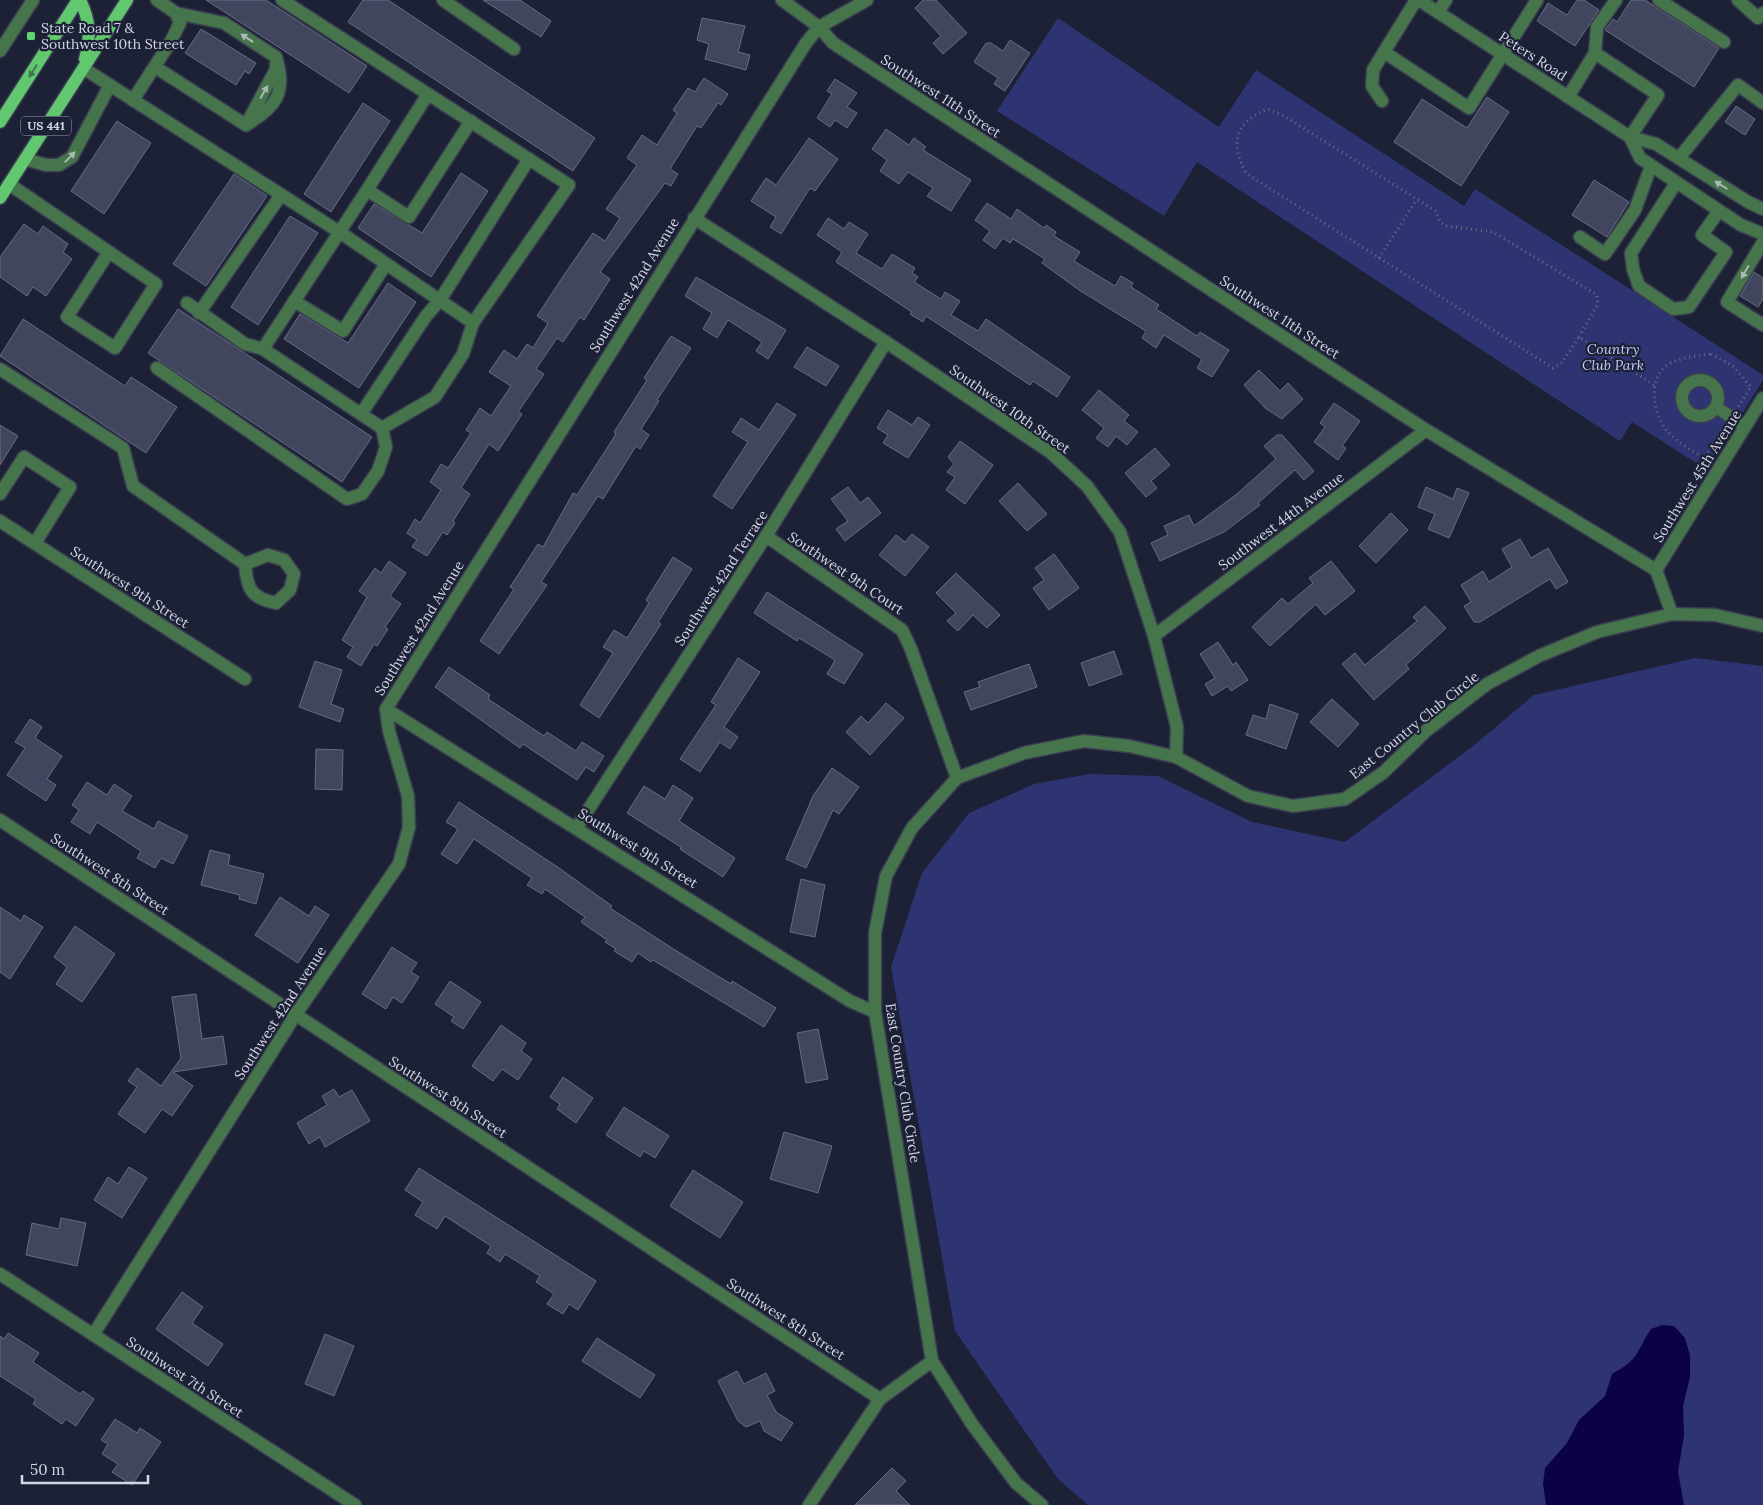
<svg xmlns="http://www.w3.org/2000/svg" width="1763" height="1505" font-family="Lora,serif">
<rect width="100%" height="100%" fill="#1d2136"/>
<g fill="#2e3472">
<polygon points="1058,18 1219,127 1256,70 1464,206 1475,189 1763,375 1763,380 1707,470 1632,422 1620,441 1197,162 1164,216 997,111"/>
<polygon points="1695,658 1763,666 1763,1505 1088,1505 1058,1479 955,1331 891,967 922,873 969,813 1034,784 1090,774 1158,776 1252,822 1345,842 1473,746 1534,695"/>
</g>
<path fill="#0c0048" d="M1662,1325L1674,1326L1685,1338L1690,1355V1377L1683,1406L1684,1435L1678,1472L1684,1505H1546L1543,1484L1545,1468L1567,1443L1579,1420L1605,1396L1612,1374C1641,1358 1635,1353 1651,1329Z"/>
<g fill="#41465e" stroke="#676c86">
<polygon points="206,0 266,0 367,66 349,93"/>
<polygon points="363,0 388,0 595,138 573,171 348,22"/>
<polygon points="483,0 520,0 551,21 541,37"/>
<polygon points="923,0 936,0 967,33 943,54 933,43 941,36 915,8"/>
<polygon points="1577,0 1584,0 1599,10 1575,46 1537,21 1548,3 1567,15"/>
<polygon points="1631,0 1645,0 1719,48 1694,87 1605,30 1613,19 1617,22"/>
<polygon points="702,18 745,26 738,52 750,55 746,70 705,59 709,44 697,40"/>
<polygon points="201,29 256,63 249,74 245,71 236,85 185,53"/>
<polygon points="1010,40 1030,53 1005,91 994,84 998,78 974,62 986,43 991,43 1003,51"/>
<polygon points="704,78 728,94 721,105 718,103 701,128 697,126 670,169 678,174 671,186 665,183 600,272 610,279 584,320 580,317 563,342 557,338 536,369 544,374 518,412 522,414 498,451 489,444 461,488 470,494 453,521 455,523 447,535 443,532 427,556 412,547 417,540 407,533 415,519 420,523 441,490 430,482 441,464 448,468 471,433 466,430 480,408 491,416 511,386 489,372 504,350 517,359 527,344 533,348 548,323 537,316 564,275 593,233 605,241 620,218 606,209 637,165 627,158 642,135 657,145 677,113 673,110 688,88 695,92"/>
<polygon points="835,79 857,93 847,107 857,113 847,128 835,120 830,127 817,118 832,94 827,91"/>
<polygon points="1487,97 1509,112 1461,186 1394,142 1422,99 1467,128"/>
<polygon points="363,103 390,121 331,212 304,194"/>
<polygon points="1736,106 1755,119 1745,135 1725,122"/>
<polygon points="117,121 151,143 104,214 71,191"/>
<polygon points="886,129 909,145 914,138 926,147 923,150 971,180 951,211 927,196 933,188 908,172 899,184 880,171 887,160 872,149"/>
<polygon points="809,138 838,159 815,191 810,188 781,234 770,227 776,217 751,201 766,178 776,185"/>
<polygon points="461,173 488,191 431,277 358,228 374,204 422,233"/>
<polygon points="234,174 267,196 206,286 173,264"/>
<polygon points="1594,180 1629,202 1607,237 1572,215"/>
<polygon points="987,203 1011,219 1017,209 1044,228 1046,225 1056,232 1054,236 1080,252 1074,261 1115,286 1121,276 1133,283 1131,287 1159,305 1156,309 1197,336 1200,332 1229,350 1212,377 1197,368 1202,359 1164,335 1156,348 1142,338 1146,331 1079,290 1042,263 1045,259 1013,239 1010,243 1003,238 995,249 983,240 990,231 975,220"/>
<polygon points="290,216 318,233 258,325 231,307"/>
<polygon points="828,218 844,229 849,222 868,234 856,253 882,269 892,254 915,268 912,273 918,277 914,282 941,299 945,292 960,301 951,315 978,331 986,319 1070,377 1057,397 1033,381 1030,385 926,316 923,322 910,314 912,312 836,262 842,252 817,235"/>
<polygon points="24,224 38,234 43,226 68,244 63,252 72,259 46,296 33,287 27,296 0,277 0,257"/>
<polygon points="1754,272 1763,278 1763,299 1758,307 1740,296"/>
<polygon points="696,277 786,330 768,359 756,351 762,342 728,320 717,338 703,329 712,313 685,296"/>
<polygon points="388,283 416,302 359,388 284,339 300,314 348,343"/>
<polygon points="178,309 372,437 342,482 148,353"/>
<polygon points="23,319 125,386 131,377 177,407 146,453 0,356"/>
<polygon points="671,336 691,348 657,400 659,401 641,429 649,435 640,449 636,446 603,499 598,496 541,582 547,585 499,654 480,641 514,589 510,587 538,544 543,547 573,493 577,495 616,434 614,432 647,380 644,378"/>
<polygon points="807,347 839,366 826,386 794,367"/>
<polygon points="1259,370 1280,391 1288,383 1303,399 1282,419 1265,408 1244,385"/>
<polygon points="1099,390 1129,415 1124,421 1138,432 1127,445 1116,436 1108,447 1096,438 1104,428 1082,410"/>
<polygon points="777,403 796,415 732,509 713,496 748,442 732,432 741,418 759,430"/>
<polygon points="1334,403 1360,421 1342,446 1346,448 1338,460 1314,442 1325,427 1320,423"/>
<polygon points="888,410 912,425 918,417 930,425 908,458 883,443 888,435 877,428"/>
<polygon points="0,425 18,436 0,465"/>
<polygon points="1277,435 1282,435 1314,471 1304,480 1295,470 1258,503 1260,505 1224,532 1160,561 1151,543 1168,535 1164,526 1189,515 1194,526 1237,494 1276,459 1264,446"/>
<polygon points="960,441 993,465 965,504 946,490 955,477 947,472 954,464 948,457"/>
<polygon points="1155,448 1170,465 1151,481 1157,488 1146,497 1125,473"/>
<polygon points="1018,483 1047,514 1027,531 999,501"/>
<polygon points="848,487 860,503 868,497 881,513 845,541 836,529 848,521 831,499"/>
<polygon points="1426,487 1453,499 1457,488 1469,493 1449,538 1428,529 1435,514 1418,507"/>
<polygon points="1391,513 1408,530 1376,563 1359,546"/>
<polygon points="912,534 929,547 905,576 879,555 896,535 905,542"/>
<polygon points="1520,539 1531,558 1548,548 1568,582 1556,589 1550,579 1480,622 1474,622 1464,606 1471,602 1461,585 1483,571 1489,582 1512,567 1502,549"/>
<polygon points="1054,554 1079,588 1049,610 1033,588 1044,580 1035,568"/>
<polygon points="673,557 692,569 658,622 661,624 599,718 580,705 613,653 603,647 614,630 627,638 649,603 646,600"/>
<polygon points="389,561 406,573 390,596 401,604 385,627 388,629 377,646 374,644 361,666 347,657 353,647 342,640 367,597 359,591 375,568 381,573"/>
<polygon points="1331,561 1355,591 1325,615 1316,604 1270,646 1252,627 1282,598 1288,604 1313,583 1309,578"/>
<polygon points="956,573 1000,615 987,628 973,615 958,631 947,621 956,613 936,593"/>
<polygon points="767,592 863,654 844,684 827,674 835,660 799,638 797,641 754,613"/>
<polygon points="1425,606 1446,628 1406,665 1409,669 1374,700 1342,664 1355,653 1365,665 1417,621 1413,617"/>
<polygon points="1218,642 1233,665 1236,662 1248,680 1231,691 1228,686 1212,696 1205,684 1215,678 1200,654"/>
<polygon points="1114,651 1122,674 1089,686 1081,663"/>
<polygon points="738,658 760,672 724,727 738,737 730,749 720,742 700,772 680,759 716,705 711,702"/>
<polygon points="315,661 342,670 331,704 344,709 340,722 299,707"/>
<polygon points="1029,664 1037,687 971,710 964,692 980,687 978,682"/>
<polygon points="449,667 490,695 488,699 544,736 547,732 576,751 582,742 604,756 594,772 586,767 577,780 523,744 520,748 435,687"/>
<polygon points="1332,699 1359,724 1338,747 1310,722"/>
<polygon points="886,703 904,718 870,755 846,732 861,716 868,723"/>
<polygon points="1270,704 1298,714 1286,749 1246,735 1253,715 1266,719"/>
<polygon points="30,719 42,727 35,738 62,756 47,779 56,785 46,801 7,775 25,748 15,742"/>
<polygon points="316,749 343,750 342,790 315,789"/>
<polygon points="832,768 859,787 839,814 833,810 806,868 786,859 813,796"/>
<polygon points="87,782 107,795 114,784 132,796 122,811 154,829 158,821 188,836 173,864 161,858 155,868 137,858 141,851 97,822 90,834 71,822 79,810 72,805"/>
<polygon points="673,785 693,798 679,821 735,858 723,877 680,849 681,847 627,813 644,786 665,799"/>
<polygon points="459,802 559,868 612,906 610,908 675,950 731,984 732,981 776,1008 764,1027 653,960 651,962 638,953 632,962 614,951 616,949 605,942 607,940 581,922 585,917 545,889 542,894 527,885 532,878 474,839 457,864 441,854 458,829 446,822"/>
<polygon points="210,850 230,855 228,865 264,874 256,904 239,899 240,895 201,885"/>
<polygon points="801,879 825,885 815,937 790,932"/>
<polygon points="280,897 309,916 315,906 329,915 298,963 255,935"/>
<polygon points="0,907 21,921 24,915 43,927 10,979 0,972"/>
<polygon points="75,926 115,954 82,1002 56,984 67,967 54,957"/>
<polygon points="392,947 417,963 411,972 419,977 402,1003 393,997 386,1009 362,994"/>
<polygon points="450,981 481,1002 463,1029 451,1021 454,1017 435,1004"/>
<polygon points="196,994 202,1039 223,1036 227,1064 173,1072 193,1086 172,1116 162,1109 145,1133 118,1114 137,1087 128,1081 137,1068 161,1086 181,1058 172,997"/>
<polygon points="501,1025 526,1043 521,1051 532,1059 518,1080 502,1069 493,1081 472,1066"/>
<polygon points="818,1029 828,1079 806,1083 797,1033"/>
<polygon points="563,1077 593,1098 576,1123 557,1109 560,1104 550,1097"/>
<polygon points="334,1089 339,1097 352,1090 370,1121 325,1147 320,1137 309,1144 297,1123 327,1105 322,1096"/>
<polygon points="624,1107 669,1136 655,1158 644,1151 640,1157 606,1135"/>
<polygon points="784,1132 832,1146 818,1193 770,1179"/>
<polygon points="129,1167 147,1178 122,1218 94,1200 108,1177 118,1184"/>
<polygon points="419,1168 596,1281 578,1310 569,1304 563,1314 547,1304 554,1294 536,1282 540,1276 505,1254 500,1262 487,1253 491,1246 445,1216 437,1229 415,1215 423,1202 405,1190"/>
<polygon points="693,1170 743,1202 720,1238 670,1206"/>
<polygon points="61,1218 86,1223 77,1266 26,1255 32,1223 59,1229"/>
<polygon points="182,1292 203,1307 192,1323 223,1344 208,1366 156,1329"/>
<polygon points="8,1333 39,1353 33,1362 80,1394 83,1391 94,1399 76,1426 66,1419 62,1424 33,1404 36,1399 0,1376 0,1336 4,1339"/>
<polygon points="325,1334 354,1346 334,1396 305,1384"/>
<polygon points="597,1338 655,1375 640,1398 582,1361"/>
<polygon points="737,1371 744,1384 766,1373 775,1391 767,1395 776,1412 793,1423 781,1441 764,1431 760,1421 746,1427 738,1421 718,1381"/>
<polygon points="115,1419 137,1433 140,1428 161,1442 132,1485 112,1472 118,1464 102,1454 108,1444 101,1440"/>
<polygon points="892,1468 906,1481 896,1491 910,1505 855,1505"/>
</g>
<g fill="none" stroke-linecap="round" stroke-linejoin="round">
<g stroke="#3a3e52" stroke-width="15">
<g id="minor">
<polyline points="443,0 514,49"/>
<polyline points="782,0 819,27 833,43 1426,430 1656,570 1672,614"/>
<polyline points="1419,0 1630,137 1656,144 1748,202 1763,209"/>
<polyline points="1659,0 1724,42"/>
<polyline points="1738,0 1758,18 1763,13"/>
<polyline points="1438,12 1446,0"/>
<path d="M176,13L224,23L276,57C287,93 276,107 246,125"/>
<polyline points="0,51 33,0"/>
<polyline points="1384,52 1416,0"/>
<polyline points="1595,53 1597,27 1616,0"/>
<polyline points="155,67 246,125"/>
<polyline points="83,68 341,233 473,323"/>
<polyline points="428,94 367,190 409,217 471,121"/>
<polyline points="1568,97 1595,53 1658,95 1630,137"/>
<polyline points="133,100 171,41 180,23 176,13 157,0"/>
<polyline points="1382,101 1372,86 1373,70 1384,52 1469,108 1537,0"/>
<polyline points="246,125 276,69 276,63"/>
<polyline points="1630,137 1640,158 1741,225 1763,234"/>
<polyline points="1679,158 1738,85 1763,103"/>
<polyline points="25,159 46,165 59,165 72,157 110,85"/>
<polyline points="1676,183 1631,253 1633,269 1639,286 1673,309 1689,307 1726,252 1702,235 1719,211"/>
<polyline points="9,184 156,284 115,348 67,317 109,252"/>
<polyline points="694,218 886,342 1050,452 1087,486 1120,532 1154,636 1177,727 1176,757"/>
<polyline points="1580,237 1605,254 1635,210 1651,166"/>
<polyline points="1763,242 1727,302 1763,325"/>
<polyline points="294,301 343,331 386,264"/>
<polyline points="187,303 245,344 263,349 382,428"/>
<polyline points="199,313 281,195"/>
<polyline points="263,349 367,190"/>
<polyline points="157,368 347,499 362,494 378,471 386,447 382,428 435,397 463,354 473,323 569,185 282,0"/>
<polyline points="0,369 123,448 133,486 245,564"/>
<circle cx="1700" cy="398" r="18"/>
<polyline points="1716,407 1745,426"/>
<polyline points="361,414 426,316 440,300 529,159"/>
<polyline points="0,494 24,457 70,487 35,543"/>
<polyline points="0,521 245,679"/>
<polyline points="766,536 902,630 911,649 957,778"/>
<path d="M268,555L284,560L294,574L290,590L276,603C250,598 247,588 245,564Z"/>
<polyline points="1656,570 1763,398"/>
<polyline points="1154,636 1426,430"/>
<polyline points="386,709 850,1001 875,1012"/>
<polyline points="0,820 880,1399"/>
<polyline points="577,827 766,536 886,342"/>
<polyline points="0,1274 355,1505"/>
<polyline points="93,1335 296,1014 399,864 409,827 408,796 389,731 386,709 806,43 819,27 867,0"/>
<polyline points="809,1505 880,1399 932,1361"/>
<polyline points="1042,1505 1016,1483 972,1424 932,1361 875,1012 875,933 886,876 912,828 957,778 1024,753 1084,741 1129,746 1176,757 1248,796 1293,806 1345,799 1384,772 1426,731 1487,684 1539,656 1597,632 1672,614 1715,615 1763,626"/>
</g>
</g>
<g stroke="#3a3e52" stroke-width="15">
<g id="major">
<path d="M80,0C90,20 91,37 85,59"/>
<polyline points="0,122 78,0"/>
<polyline points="0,198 127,0"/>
</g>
</g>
<g stroke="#6a6d80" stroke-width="3" stroke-dasharray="1 4" stroke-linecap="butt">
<polyline points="1379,258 1417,199"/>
<path d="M1579,337L1598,304L1597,295L1493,232L1447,226L1440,222L1436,211L1284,116L1268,109C1235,122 1229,144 1247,174L1553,368L1561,364L1579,337L1654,385"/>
<path d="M1711,354L1733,366L1751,387L1704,458C1693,451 1678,443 1669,433C1653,417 1646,377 1669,364C1682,357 1697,356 1711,354Z"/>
</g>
<use href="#minor" stroke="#46754b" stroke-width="12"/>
<use href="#major" stroke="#62c870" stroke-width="12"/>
</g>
<defs><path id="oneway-solid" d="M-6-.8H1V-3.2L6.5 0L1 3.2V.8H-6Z" transform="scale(1.25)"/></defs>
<g fill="#a9b9b7">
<use href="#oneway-solid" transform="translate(247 38) rotate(-147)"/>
<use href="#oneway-solid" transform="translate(264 92) rotate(-60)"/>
<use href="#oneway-solid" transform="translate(70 157) rotate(-46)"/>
<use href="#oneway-solid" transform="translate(1721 185) rotate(-148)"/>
<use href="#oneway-solid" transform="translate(1745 272) rotate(121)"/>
</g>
<use fill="#407453" href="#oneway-solid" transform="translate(33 71) rotate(122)"/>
<rect fill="#5bd56d" stroke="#1d2136" stroke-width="2" x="26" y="31" width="10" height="10" rx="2.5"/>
<g text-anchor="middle" stroke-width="4.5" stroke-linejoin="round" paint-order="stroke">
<rect fill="#1d2136" stroke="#9ca0b0" stroke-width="1" x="21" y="116.5" width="50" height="19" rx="4"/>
<g font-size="12" font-weight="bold" fill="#d3d6e5">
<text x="46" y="130">US 441</text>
</g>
<g font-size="14" fill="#d3d6e5" stroke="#1d2136" text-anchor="start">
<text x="41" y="33">State Road 7 &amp;<tspan x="41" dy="16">Southwest 10th Street</tspan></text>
</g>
<g font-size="14" fill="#d3d6e5" stroke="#1d2136">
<text transform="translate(1533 56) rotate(33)" y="5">Peters Road</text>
<text transform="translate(941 96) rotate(33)" y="5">Southwest 11th Street</text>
<text transform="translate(634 285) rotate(-58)" y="5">Southwest 42nd Avenue</text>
<text transform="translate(1280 317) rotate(33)" y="5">Southwest 11th Street</text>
<text transform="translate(1010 409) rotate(35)" y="5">Southwest 10th Street</text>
<text transform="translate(1697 476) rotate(-58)" y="5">Southwest 45th Avenue</text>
<text transform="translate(1281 521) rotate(-37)" y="5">Southwest 44th Avenue</text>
<text transform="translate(846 573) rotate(34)" y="5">Southwest 9th Court</text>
<text transform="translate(721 578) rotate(-57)" y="5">Southwest 42nd Terrace</text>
<text transform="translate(130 587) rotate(33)" y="5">Southwest 9th Street</text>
<text transform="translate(419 628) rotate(-58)" y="5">Southwest 42nd Avenue</text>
<text transform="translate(1414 725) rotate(-39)" y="5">East Country Club Circle</text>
<text transform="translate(638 848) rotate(32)" y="5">Southwest 9th Street</text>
<text transform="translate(110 874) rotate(33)" y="5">Southwest 8th Street</text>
<text transform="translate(280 1013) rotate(-57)" y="5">Southwest 42nd Avenue</text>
<text transform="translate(903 1083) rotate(81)" y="5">East Country Club Circle</text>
<text transform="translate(448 1097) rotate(33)" y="5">Southwest 8th Street</text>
<text transform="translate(786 1319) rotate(33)" y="5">Southwest 8th Street</text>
<text transform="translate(185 1377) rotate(33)" y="5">Southwest 7th Street</text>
</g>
<g font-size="14" font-style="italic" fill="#c3cdf9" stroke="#1d2136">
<text x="1613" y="354">Country<tspan x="1613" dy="16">Club Park</tspan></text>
</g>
</g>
<path d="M22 1475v8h126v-8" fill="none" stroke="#d3d6e5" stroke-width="2.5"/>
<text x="30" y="1475" font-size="15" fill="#d3d6e5" stroke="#1d2136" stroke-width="4" paint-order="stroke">50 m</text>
</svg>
